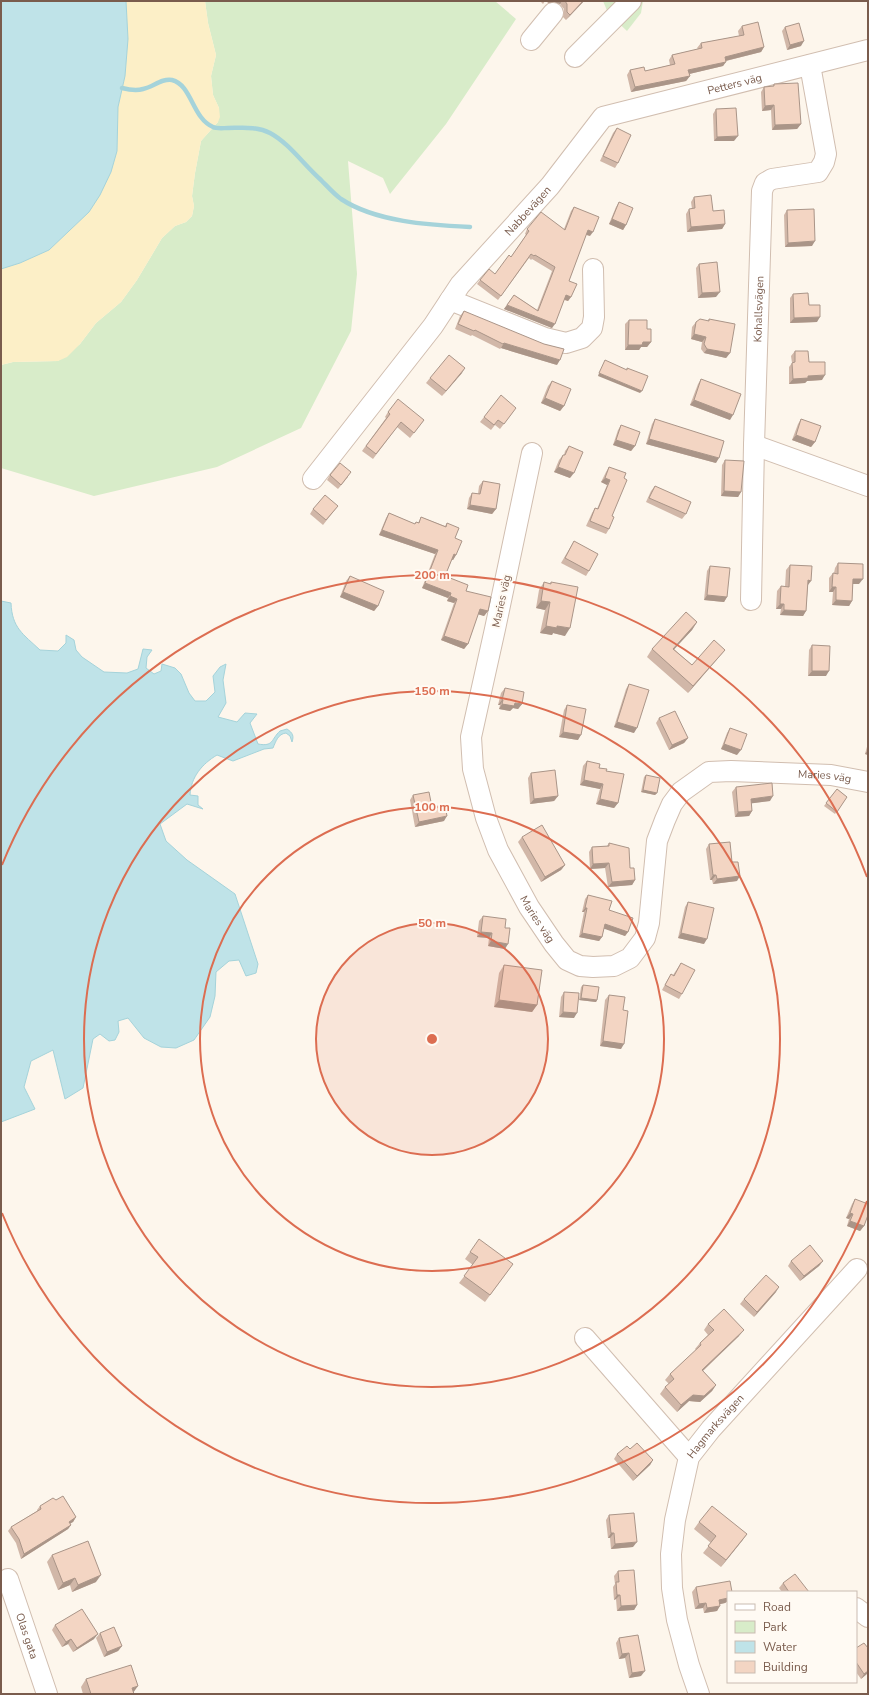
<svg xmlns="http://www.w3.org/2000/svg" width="869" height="1695" font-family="'Nunito Sans',sans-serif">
<rect width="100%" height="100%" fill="#fdf6ec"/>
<g fill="#d8ecc9">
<polygon points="205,1 495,1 516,19 446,124 390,194 383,178 348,161 357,274 351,331 301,428 217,467 94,496 1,468 1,365 13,362 58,361 80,344 96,323 121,302 137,280 162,238 175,226 186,222 192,216 194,206 192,196 195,173 201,141 218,122 219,108 213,95 211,76 216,55 208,23"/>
<polygon points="603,1 643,1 641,13 627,31 608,13"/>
</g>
<polygon fill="#fcefc7" points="126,1 205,1 208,23 216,55 211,76 213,95 219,108 220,117 218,122 201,141 195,173 192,196 194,206 192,216 186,222 175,226 162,238 137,280 121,302 96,323 80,344 67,357 58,361 13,362 1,365 1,269 20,263 49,250 89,212 117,151 118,107 125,76 128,39"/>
<g fill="#bfe3e8" stroke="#a5d3da">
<polygon points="1,1 126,1 128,39 125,76 118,107 117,151 111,172 100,195 89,212 49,250 20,263 1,269"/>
<path d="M1,601L11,603C12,628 23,634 40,650L58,651L66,643V635L74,640L76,650L82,657L104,672L127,673L138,669L143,649L152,650L147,657L146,668L154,674L161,671L162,664L175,668L181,674L189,693L195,701H206L215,692L213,676L220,667L226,664L223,680L226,703L218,717L237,722L245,713L257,714L250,723L258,744C274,747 271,739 280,731L287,729C293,733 294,736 292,742L290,736L286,733C278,734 276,741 273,748L264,749L233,761L217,755C202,764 191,777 190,795L198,796V805L203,809L187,804L160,824L166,841L187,860L235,894L258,964L256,973L246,976L239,960L229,961L216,972L215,996L210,1017L194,1040L176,1048L161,1047L144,1038L128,1018L118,1021L119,1032L115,1040L109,1041L100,1034L93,1039L83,1088L65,1099L53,1050L31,1061L24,1087L35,1109L1,1122Z"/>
</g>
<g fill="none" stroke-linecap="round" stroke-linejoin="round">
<path stroke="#a5d3da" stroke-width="4.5" d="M122,88C130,90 136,91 143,89C153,87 162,78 172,80C192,85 192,118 213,127C217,129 223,128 228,128C241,128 257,126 270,133C289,143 304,165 321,180C327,186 334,194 341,199C376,222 429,225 470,227"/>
<g stroke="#d1beb0" stroke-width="22">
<g id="minor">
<polyline points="531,40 553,13"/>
<polyline points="575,57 631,1"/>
<polyline points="450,300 545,338 566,343 582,338 592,328 594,317 593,269"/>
<polyline points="754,445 868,486"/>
<path id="s1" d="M532,453L495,629L471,737L473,769L486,818L498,850L529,907L554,944L567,960L580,966L593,967L614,966L630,958L645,938L649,923L657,841L665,820L672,804L681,792L709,772L731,771L831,775L868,782"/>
<path id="s2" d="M313,479L433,326L460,285L550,186L603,117L868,50"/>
<path id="s3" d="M751,600L754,445L762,191L765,183L772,179L818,172L824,162L826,154L810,65"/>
<polyline points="585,1338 689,1457"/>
<path id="s4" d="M8,1579L47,1694"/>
<polyline points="856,1608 868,1617"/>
<path id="s5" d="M699,1694L689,1665L677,1620L672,1588L671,1554L675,1520L689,1457L711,1429L857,1269"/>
</g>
</g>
<use href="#minor" stroke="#fff" stroke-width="20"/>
</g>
<g fill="#d1b7a8">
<polygon points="540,1 545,1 543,4"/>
<polygon points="546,1 584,1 566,20 563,17 564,9 560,4 554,2 548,3"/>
<polygon points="742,26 764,47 761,52 726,61 723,66 689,74 690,76 686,81 631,92 627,75 630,70 645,71 670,65 669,60 672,55 698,49 697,48 701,43 739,36 738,31"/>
<polygon points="785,27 801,46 787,50 782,31"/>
<polygon points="774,84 801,124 797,129 772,130 771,110 762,111 761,92 764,87 772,87"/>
<polygon points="716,109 734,141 714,141 713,114"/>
<polygon points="617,128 618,163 615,168 600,161 613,133"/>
<polygon points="694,197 713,211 725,224 722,229 687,232 686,214 689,209 692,209 691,202"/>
<polygon points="619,202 626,225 623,230 609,224 616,207"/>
<polygon points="574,207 590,236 586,235 569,281 571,297 568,301 564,300 552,328 504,309 514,295 537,310 552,271 532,259 531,260 529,258 498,300 477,284 480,280 495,274 511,257 526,235 525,234 527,229 564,229 571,211"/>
<polygon points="787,210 812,246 785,247 784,215"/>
<polygon points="699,264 716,297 698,298 696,268"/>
<polygon points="793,294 817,322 790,323 790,298"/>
<polygon points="464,311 557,365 501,348 500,349 472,335 471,336 455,329 460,316"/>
<polygon points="709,319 730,353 726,358 704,353 701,349 702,342 691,339 692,327 696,322 708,321"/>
<polygon points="629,320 647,329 651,342 647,347 641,347 639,350 625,350 625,324"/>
<polygon points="795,351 809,362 822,380 807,381 805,383 789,384 789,367 792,363 791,356"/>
<polygon points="462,373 442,396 426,383 430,378"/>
<polygon points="701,379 730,420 690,405 698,384"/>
<polygon points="552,381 564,406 560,411 541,403 548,386"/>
<polygon points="388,412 424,420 410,438 397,427 373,459 362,451 386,418 385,417"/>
<polygon points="513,412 500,429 495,425 491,430 480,422 484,417"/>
<polygon points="655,419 716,463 646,444 652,424"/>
<polygon points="801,419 815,442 811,447 792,440 798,424"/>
<polygon points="621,425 635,446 631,451 613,445 618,430"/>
<polygon points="569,446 570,478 554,472 559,460 563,455 564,455 565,451"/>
<polygon points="725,460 741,492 738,497 721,496 722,465"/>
<polygon points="609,467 624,478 612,516 609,529 606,534 586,526 592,513 595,508 597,509 607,485 601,482 606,472"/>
<polygon points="330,475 348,477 338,489 327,480"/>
<polygon points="483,481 496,509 492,514 467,509 469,498 472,493 478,494 479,486"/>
<polygon points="655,486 686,514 682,519 646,502 651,491"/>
<polygon points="338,506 323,525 310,514 313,509"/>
<polygon points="389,513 415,524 416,522 418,523 421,517 445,526 447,523 455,538 456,555 453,560 452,559 445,576 466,591 488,611 484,616 478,614 468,644 464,649 441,640 454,603 447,601 448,598 422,588 435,554 379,535 386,518"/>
<polygon points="574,541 589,571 586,576 561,563 571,546"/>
<polygon points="838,563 859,584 853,584 852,601 849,606 832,605 833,592 829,592 829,578 833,573 834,573 835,568"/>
<polygon points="790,565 808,585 806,611 803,616 780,615 781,609 776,609 777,591 781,586 785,587 786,570"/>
<polygon points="710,566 727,597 724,602 704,600 707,571"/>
<polygon points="350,576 378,606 374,611 340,597 346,581"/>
<polygon points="544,582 550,584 551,582 565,636 553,633 552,635 540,633 545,610 536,608 539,590"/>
<polygon points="697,622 692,630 674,649 692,665 725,650 719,657 688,693 647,657 652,649"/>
<polygon points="812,645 826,676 808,676 809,650"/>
<polygon points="629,684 634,733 614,727 626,689"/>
<polygon points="505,688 522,704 518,709 513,708 510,711 499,709 500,705 498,705 501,693"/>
<polygon points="567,705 578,740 559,737 564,710"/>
<polygon points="659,718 688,738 684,743 669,750 656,723"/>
<polygon points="730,728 737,755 721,749 727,733"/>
<polygon points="868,743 868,755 865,754"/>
<polygon points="587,761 599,768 606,771 618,803 614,808 596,804 600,789 580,785 583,766"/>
<polygon points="531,773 558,796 554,801 530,804 528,778"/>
<polygon points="646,775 657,793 655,795 641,792 644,777"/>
<polygon points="736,787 770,801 751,803 752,811 749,816 735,817 732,792"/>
<polygon points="837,789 847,797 835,814 824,806"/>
<polygon points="413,795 444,821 415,827 410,800"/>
<polygon points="522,837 565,865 561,870 541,882 518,842"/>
<polygon points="609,843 630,868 635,880 632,885 608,887 605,868 590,869 589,852 592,847 607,846"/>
<polygon points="709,844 732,862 737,881 713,884 712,880 710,880 706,849"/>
<polygon points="588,895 609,910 628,932 625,936 604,928 602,937 599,941 579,937 584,912 582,912 585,899"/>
<polygon points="688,902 704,944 678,938 685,907"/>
<polygon points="483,916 505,928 505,949 488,946 489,938 477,937 479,921"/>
<polygon points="681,963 682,994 679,999 662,990 668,979 671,974 673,975"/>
<polygon points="504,965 537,1005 532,1012 494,1007 499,973"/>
<polygon points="583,985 597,1000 596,1002 579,1000 581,987"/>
<polygon points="564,992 574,1018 559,1017 561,997"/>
<polygon points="609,995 623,1010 621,1049 600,1046 605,1000"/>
<polygon points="855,1199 864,1226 860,1231 847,1226 849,1219 846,1218 852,1204"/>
<polygon points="470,1252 513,1264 485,1302 459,1283 473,1265 465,1259"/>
<polygon points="791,1261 823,1261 819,1266 800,1281 788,1266"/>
<polygon points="776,1292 754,1317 740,1304 744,1299"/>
<polygon points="708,1324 739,1336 703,1371 716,1385 712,1391 700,1402 689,1401 677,1412 660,1394 665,1387 669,1384 665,1380 670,1374 696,1350 695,1349 700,1343 708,1335 704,1330"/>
<polygon points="630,1449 653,1460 650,1465 633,1481 614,1459 617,1454"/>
<polygon points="40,1506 76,1517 73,1522 70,1523 71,1525 68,1529 21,1559 16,1543 8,1531 11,1527 37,1511 37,1510"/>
<polygon points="609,1515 633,1547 611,1549 610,1538 608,1538 606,1520"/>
<polygon points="699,1522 747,1534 721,1567 703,1553 711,1543 694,1529"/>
<polygon points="52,1555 96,1582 72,1592 70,1585 58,1590 47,1562"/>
<polygon points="618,1571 637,1605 634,1610 617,1611 616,1599 614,1600 613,1587 615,1584 614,1576"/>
<polygon points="783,1583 809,1592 782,1592 779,1588"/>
<polygon points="696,1587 728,1592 728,1601 725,1603 720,1604 717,1611 704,1613 703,1608 695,1609 692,1592"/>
<polygon points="55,1625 94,1639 73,1652 68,1644 62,1647 52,1630"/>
<polygon points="100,1633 122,1646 118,1651 104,1657 96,1638"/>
<polygon points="638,1635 641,1676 629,1678 625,1658 619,1659 616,1643 619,1638"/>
<polygon points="856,1648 868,1648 868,1673 861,1679 856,1672"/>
<polygon points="86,1679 133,1693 134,1694 83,1694 81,1687"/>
</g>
<g fill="#aa9588">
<polygon points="549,1 562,1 560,4 554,2 548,3"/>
<polygon points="583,1 584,1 566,20 570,15"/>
<polygon points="804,41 801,46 787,50 790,45"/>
<polygon points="764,47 761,52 721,62 725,57"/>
<polygon points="726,62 723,66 685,75 688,70"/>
<polygon points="690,76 686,81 631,92 635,87"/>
<polygon points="774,105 771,110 762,111 765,106"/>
<polygon points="801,124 797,129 772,130 775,125"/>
<polygon points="738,136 734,141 714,141 717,137"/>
<polygon points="612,219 626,225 623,230 609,224"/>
<polygon points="725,224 722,229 687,232 691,227"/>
<polygon points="588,230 593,232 590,236 585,234"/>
<polygon points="815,241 812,246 785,247 788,243"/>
<polygon points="720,292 716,297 698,298 702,293"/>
<polygon points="566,295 571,297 568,301 563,299"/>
<polygon points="507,305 555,324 552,328 504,309"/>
<polygon points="820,317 817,322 790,323 794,318"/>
<polygon points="694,334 706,337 702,342 691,339"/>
<polygon points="643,342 651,342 647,347 641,347 639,350 625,350 628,345"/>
<polygon points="504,343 560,360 557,365 501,348"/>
<polygon points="707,349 730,353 726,358 704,353"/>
<polygon points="465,368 462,373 442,396 446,391"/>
<polygon points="599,373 642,391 640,393 598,376"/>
<polygon points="825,375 822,380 807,381 805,383 789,384 793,379 808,376"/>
<polygon points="545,398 564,406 560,411 541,403"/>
<polygon points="694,400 733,415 730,420 690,405"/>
<polygon points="796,435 815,442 811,447 792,440"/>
<polygon points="649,439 719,458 716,463 646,444"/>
<polygon points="616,440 635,446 631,451 613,445"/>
<polygon points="558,467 574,473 570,478 554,472"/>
<polygon points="605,478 610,480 607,485 601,482"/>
<polygon points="724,491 741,492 738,497 721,496"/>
<polygon points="470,505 496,509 492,514 467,509"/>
<polygon points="382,530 438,550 435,554 379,535"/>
<polygon points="454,554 456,555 453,560 450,559"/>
<polygon points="853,579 863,579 859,584 850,584"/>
<polygon points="808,580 811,581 808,585"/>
<polygon points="425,583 451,593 448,598 422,588"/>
<polygon points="832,587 836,587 833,592 829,592"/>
<polygon points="343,592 378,606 374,611 340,597"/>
<polygon points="707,595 727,597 724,602 704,600"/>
<polygon points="450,596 457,599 454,603 447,601"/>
<polygon points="836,600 852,601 849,606 832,605"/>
<polygon points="541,601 550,602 545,610 536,608"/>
<polygon points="780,604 784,604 781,609 776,609"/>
<polygon points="480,609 488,611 484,616 477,614"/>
<polygon points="784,610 806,611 803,616 780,615"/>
<polygon points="697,622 692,630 668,656 673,649"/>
<polygon points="546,626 557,626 570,628 565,636 553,633 552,635 540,633"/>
<polygon points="444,636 468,644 464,649 441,640"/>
<polygon points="725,650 719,657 688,693 693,686"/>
<polygon points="812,671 829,671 826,676 808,676"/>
<polygon points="502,700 503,700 500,705 498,705"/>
<polygon points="515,703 522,704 518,709 513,708 510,711 499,709 502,704"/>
<polygon points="617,722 637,728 634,733 614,727"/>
<polygon points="563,732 581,735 578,740 559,737"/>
<polygon points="688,738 684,743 669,750 672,745"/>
<polygon points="724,744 741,750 737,755 721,749"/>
<polygon points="868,750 868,755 865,754"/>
<polygon points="584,780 603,784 600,789 580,785"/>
<polygon points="643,790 657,793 655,795 641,792"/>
<polygon points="558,796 554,801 530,804 534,799"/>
<polygon points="773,796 770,801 747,804 751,799"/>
<polygon points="600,799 618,803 614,808 596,804"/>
<polygon points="752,811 749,816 735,817 738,812"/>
<polygon points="447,816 444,821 415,827 419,822"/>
<polygon points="609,863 605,868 590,869 593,864"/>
<polygon points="565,865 561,870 541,882 545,877"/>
<polygon points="713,875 716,875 712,880 710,880"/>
<polygon points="740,876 737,881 713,884 717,879"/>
<polygon points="635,880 632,885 608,887 612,882"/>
<polygon points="585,908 587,908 584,912 582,912"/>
<polygon points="605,924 628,932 625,936 602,928"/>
<polygon points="481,932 492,933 489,938 477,937"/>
<polygon points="582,933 602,937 599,941 579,937"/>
<polygon points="681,933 707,939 704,944 678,938"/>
<polygon points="491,941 508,944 505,949 488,946"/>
<polygon points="581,998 597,1000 596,1002 579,1000"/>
<polygon points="499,1000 537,1005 532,1012 494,1007"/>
<polygon points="563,1012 577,1013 574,1018 559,1017"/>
<polygon points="603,1041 624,1044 621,1049 600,1046"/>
<polygon points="850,1213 853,1214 849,1219 846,1218"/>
<polygon points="850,1221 864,1226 860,1231 847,1226"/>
<polygon points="823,1261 819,1266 800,1281 804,1276"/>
<polygon points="779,1287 776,1292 754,1317 757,1312"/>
<polygon points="744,1330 739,1336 697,1376 702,1370"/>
<polygon points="716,1385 712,1391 700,1402 689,1401 677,1412 681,1405 693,1395"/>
<polygon points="653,1460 650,1465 633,1481 637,1476"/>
<polygon points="76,1517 73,1522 66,1526 69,1522"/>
<polygon points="71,1525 68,1529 21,1559 24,1554"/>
<polygon points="611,1533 614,1533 610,1538 608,1538"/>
<polygon points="747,1534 742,1541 721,1567 726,1560"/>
<polygon points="637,1542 633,1547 611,1549 615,1544"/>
<polygon points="101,1575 96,1582 72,1592 78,1585"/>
<polygon points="75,1578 70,1585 58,1590 63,1583"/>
<polygon points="617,1595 620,1595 616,1599 614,1600"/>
<polygon points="728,1598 728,1601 725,1603 716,1605 719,1600"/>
<polygon points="706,1603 703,1608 695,1609 699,1604"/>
<polygon points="637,1605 634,1610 617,1611 621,1606"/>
<polygon points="720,1606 717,1611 704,1613 707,1608"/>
<polygon points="98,1634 94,1639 73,1652 77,1648"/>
<polygon points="71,1639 68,1644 62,1647 66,1642"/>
<polygon points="122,1646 118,1651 104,1657 107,1652"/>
<polygon points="629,1653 625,1658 619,1659 622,1654"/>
<polygon points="645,1671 641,1676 629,1678 632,1673"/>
<polygon points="868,1671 868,1673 861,1679 864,1674"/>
<polygon points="138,1686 133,1693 132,1688"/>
</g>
<g fill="#f3d5c3" stroke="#aa9588">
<polygon points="565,1 583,1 570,15 567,12 567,4"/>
<polygon points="758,22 764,47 725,57 726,62 688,70 690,76 635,87 630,70 644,67 645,71 675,64 672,55 702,48 701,43 744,35 742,26"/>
<polygon points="799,23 804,41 790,45 785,27"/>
<polygon points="798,83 801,124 775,125 774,105 765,106 764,87 774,86 774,84"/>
<polygon points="736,108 738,136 717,137 716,109"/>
<polygon points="617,128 631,135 618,163 603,156"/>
<polygon points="711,195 713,211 724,210 725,224 691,227 689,209 695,208 694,197"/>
<polygon points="619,202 633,208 626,225 612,219"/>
<polygon points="574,207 599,217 593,232 588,230 569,281 577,284 571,297 566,295 555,324 507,305 514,295 538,311 555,267 535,255 534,256 531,254 501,296 480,280 489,269 495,274 509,255 511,257 529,231 527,229 541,212 565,230"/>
<polygon points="814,209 815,241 788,243 787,210"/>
<polygon points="717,262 720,292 702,293 699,264"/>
<polygon points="808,293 809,305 820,305 820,317 794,318 793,294"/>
<polygon points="464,311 544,344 564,349 560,360 504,343 503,344 475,330 474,331 458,324"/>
<polygon points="700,319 709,321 709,319 735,324 730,353 707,349 704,344 706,337 694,334 696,322"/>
<polygon points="629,320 647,320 647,329 651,329 651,342 643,342 642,345 628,345"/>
<polygon points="795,351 808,351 809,362 825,362 825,375 808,376 808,378 793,379 792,363 795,362"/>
<polygon points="449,355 465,368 446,391 430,378"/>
<polygon points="605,360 627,370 627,368 648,376 642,391 599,373"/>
<polygon points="701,379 741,394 733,415 694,400"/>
<polygon points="552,381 571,389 564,406 545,398"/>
<polygon points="501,395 516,408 504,424 498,420 494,425 484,417"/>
<polygon points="398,399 424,420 414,433 401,422 376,454 366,446 390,414 388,412"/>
<polygon points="655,419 724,441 719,458 649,439"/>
<polygon points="801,419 821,426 815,442 796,435"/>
<polygon points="621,425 640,432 635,446 616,440"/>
<polygon points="569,446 583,452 574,473 558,467 563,455 565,455"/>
<polygon points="725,460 744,461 741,492 724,491"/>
<polygon points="340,463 351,472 341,485 330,475"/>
<polygon points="609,467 626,473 624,478 627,480 612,516 614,517 609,529 590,521 595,508 598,509 610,480 605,478"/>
<polygon points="483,481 500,484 496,509 470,505 472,493 480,494"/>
<polygon points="655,486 691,502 686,514 649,498"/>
<polygon points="325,495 338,506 326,520 313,509"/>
<polygon points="389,513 415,524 416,522 419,523 421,517 446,527 447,523 459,528 455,538 462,541 456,555 454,554 445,576 468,585 466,591 491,597 488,611 480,609 468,644 444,636 457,599 450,596 451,593 425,583 438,550 382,530"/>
<polygon points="574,541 598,554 589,571 565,558"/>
<polygon points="838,563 863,564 863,579 853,579 852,601 836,600 836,587 832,587 833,573 838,574"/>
<polygon points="790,565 812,566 811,581 808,580 806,611 784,610 784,604 780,604 781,586 789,587"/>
<polygon points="710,566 730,568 727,597 707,595"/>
<polygon points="350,576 384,591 378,606 343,592"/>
<polygon points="544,582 551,584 551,582 578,587 570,628 557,626 557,628 546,626 550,602 541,601"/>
<polygon points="686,612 697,622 673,649 692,665 714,640 725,650 693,686 652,649"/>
<polygon points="812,645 830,646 829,671 812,671"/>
<polygon points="629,684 649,690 637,728 617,722"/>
<polygon points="505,688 524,692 522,704 515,703 514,706 502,704 503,700 502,700"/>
<polygon points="567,705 586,709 581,735 563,732"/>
<polygon points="675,711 688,738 672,745 659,718"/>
<polygon points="730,728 747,734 741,750 724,744"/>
<polygon points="587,761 600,764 599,768 607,769 606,771 624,774 618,803 600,799 603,784 584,780"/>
<polygon points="555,770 558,796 534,799 531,773"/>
<polygon points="646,775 660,778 657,793 643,790"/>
<polygon points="772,783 773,796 751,799 752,811 738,812 736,787"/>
<polygon points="837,789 847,797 837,812 826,803"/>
<polygon points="429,792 432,807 445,805 447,816 419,822 413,795"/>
<polygon points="542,825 565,865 545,877 522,837"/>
<polygon points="730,842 732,862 738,862 740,876 717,879 716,875 713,875 709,844"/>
<polygon points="609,843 629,848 630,868 634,868 635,880 612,882 609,863 593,864 592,847 609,846"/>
<polygon points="588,895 612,901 609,910 633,918 628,932 605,924 602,937 582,933 587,908 585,908"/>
<polygon points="688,902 714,908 707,939 681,933"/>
<polygon points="483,916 506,919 505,928 510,928 508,944 491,941 492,933 481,932"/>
<polygon points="681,963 695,970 682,994 665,985 671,974 674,976"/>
<polygon points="504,965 542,970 537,1005 499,1000"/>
<polygon points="583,985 599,987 597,1000 581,998"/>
<polygon points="564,992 579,993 577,1013 563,1012"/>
<polygon points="609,995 625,997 623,1010 628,1011 624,1044 603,1041"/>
<polygon points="855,1199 868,1204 868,1215 864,1226 850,1221 853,1214 850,1213"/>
<polygon points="479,1239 513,1264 490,1295 464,1276 478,1257 470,1252"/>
<polygon points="810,1245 823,1261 804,1276 791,1261"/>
<polygon points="766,1275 779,1287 757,1312 744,1299"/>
<polygon points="724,1309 744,1330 702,1370 716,1385 704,1396 693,1395 681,1405 665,1387 674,1379 670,1374 701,1345 700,1343 714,1330 708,1324"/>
<polygon points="637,1443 653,1460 637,1476 617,1454 627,1446 630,1449"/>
<polygon points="63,1496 76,1517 69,1522 71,1525 24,1554 19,1539 11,1527 41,1509 40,1506 53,1498 56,1500"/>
<polygon points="712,1506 747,1534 726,1560 708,1546 716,1536 699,1522"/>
<polygon points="634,1513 637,1542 615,1544 614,1533 611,1533 609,1515"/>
<polygon points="88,1541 101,1575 78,1585 75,1578 63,1583 52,1555"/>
<polygon points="634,1570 637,1605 621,1606 620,1595 617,1595 616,1582 619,1582 618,1571"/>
<polygon points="795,1574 809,1592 789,1592 783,1583"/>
<polygon points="730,1581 732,1592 728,1592 728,1598 719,1600 720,1606 707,1608 706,1603 699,1604 696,1587"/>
<polygon points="82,1609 98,1634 77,1648 71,1639 66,1642 55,1625"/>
<polygon points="114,1627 122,1646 107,1652 100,1633"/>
<polygon points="638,1635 645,1671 632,1673 629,1653 622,1654 619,1638"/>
<polygon points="864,1643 868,1648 868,1671 864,1674 856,1662 856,1648"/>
<polygon points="131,1665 138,1686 132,1688 134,1694 91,1694 86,1679"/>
</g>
<circle cx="432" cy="1039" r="116" fill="#dc6d51" fill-opacity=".12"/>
<g fill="none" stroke="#dc6d51" stroke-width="2">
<circle cx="432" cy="1039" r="116"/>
<circle cx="432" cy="1039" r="232"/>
<circle cx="432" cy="1039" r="348"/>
<path d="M867 1201A464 464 0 0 1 2 1213M2 865A464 464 0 0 1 867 877"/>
</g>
<g text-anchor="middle" stroke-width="4" stroke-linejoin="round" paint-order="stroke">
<g font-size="11" fill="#7a5c4d" stroke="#fffaf3">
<text dy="4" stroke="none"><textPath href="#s2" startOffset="600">Petters väg</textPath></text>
<text dy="4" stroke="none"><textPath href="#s2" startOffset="344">Nabbevägen</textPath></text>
<text dy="4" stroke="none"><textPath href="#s3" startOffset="291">Kohallsvägen</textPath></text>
<text transform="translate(501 601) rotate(-78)" y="4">Maries väg</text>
<text dy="4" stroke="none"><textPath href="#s1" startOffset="932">Maries väg</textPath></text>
<text dy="4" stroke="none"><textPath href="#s1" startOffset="487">Maries väg</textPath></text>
<text dy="4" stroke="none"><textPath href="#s5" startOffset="283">Hagmarksvägen</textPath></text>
<text dy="4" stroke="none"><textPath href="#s4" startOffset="60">Olas gata</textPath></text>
</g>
</g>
<circle cx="432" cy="1039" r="6" fill="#dc6d51" stroke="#fffaf3" stroke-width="2"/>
<g font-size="12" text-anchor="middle" font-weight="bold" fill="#dc6d51" stroke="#fffaf3" stroke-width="4" stroke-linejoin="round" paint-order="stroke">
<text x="432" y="579">200 m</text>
<text x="432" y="695">150 m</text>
<text x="432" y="811">100 m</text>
<text x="432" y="927">50 m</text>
</g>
<rect width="869" height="1695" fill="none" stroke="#7a5c4d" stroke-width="4"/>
<rect x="727" y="1591" width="130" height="92" fill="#fffaf3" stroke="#cabbb1"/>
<rect x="735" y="1604" width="20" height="6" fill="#ffffff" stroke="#cabbb1"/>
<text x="763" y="1611" font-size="12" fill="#7a5c4d">Road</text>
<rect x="735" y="1621" width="20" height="12" fill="#d8ecc9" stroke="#cabbb1"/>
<text x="763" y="1631" font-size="12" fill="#7a5c4d">Park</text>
<rect x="735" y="1641" width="20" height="12" fill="#bfe3e8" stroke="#cabbb1"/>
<text x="763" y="1651" font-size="12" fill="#7a5c4d">Water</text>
<rect x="735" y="1661" width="20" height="12" fill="#f3d5c3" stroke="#cabbb1"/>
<text x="763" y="1671" font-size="12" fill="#7a5c4d">Building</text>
</svg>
